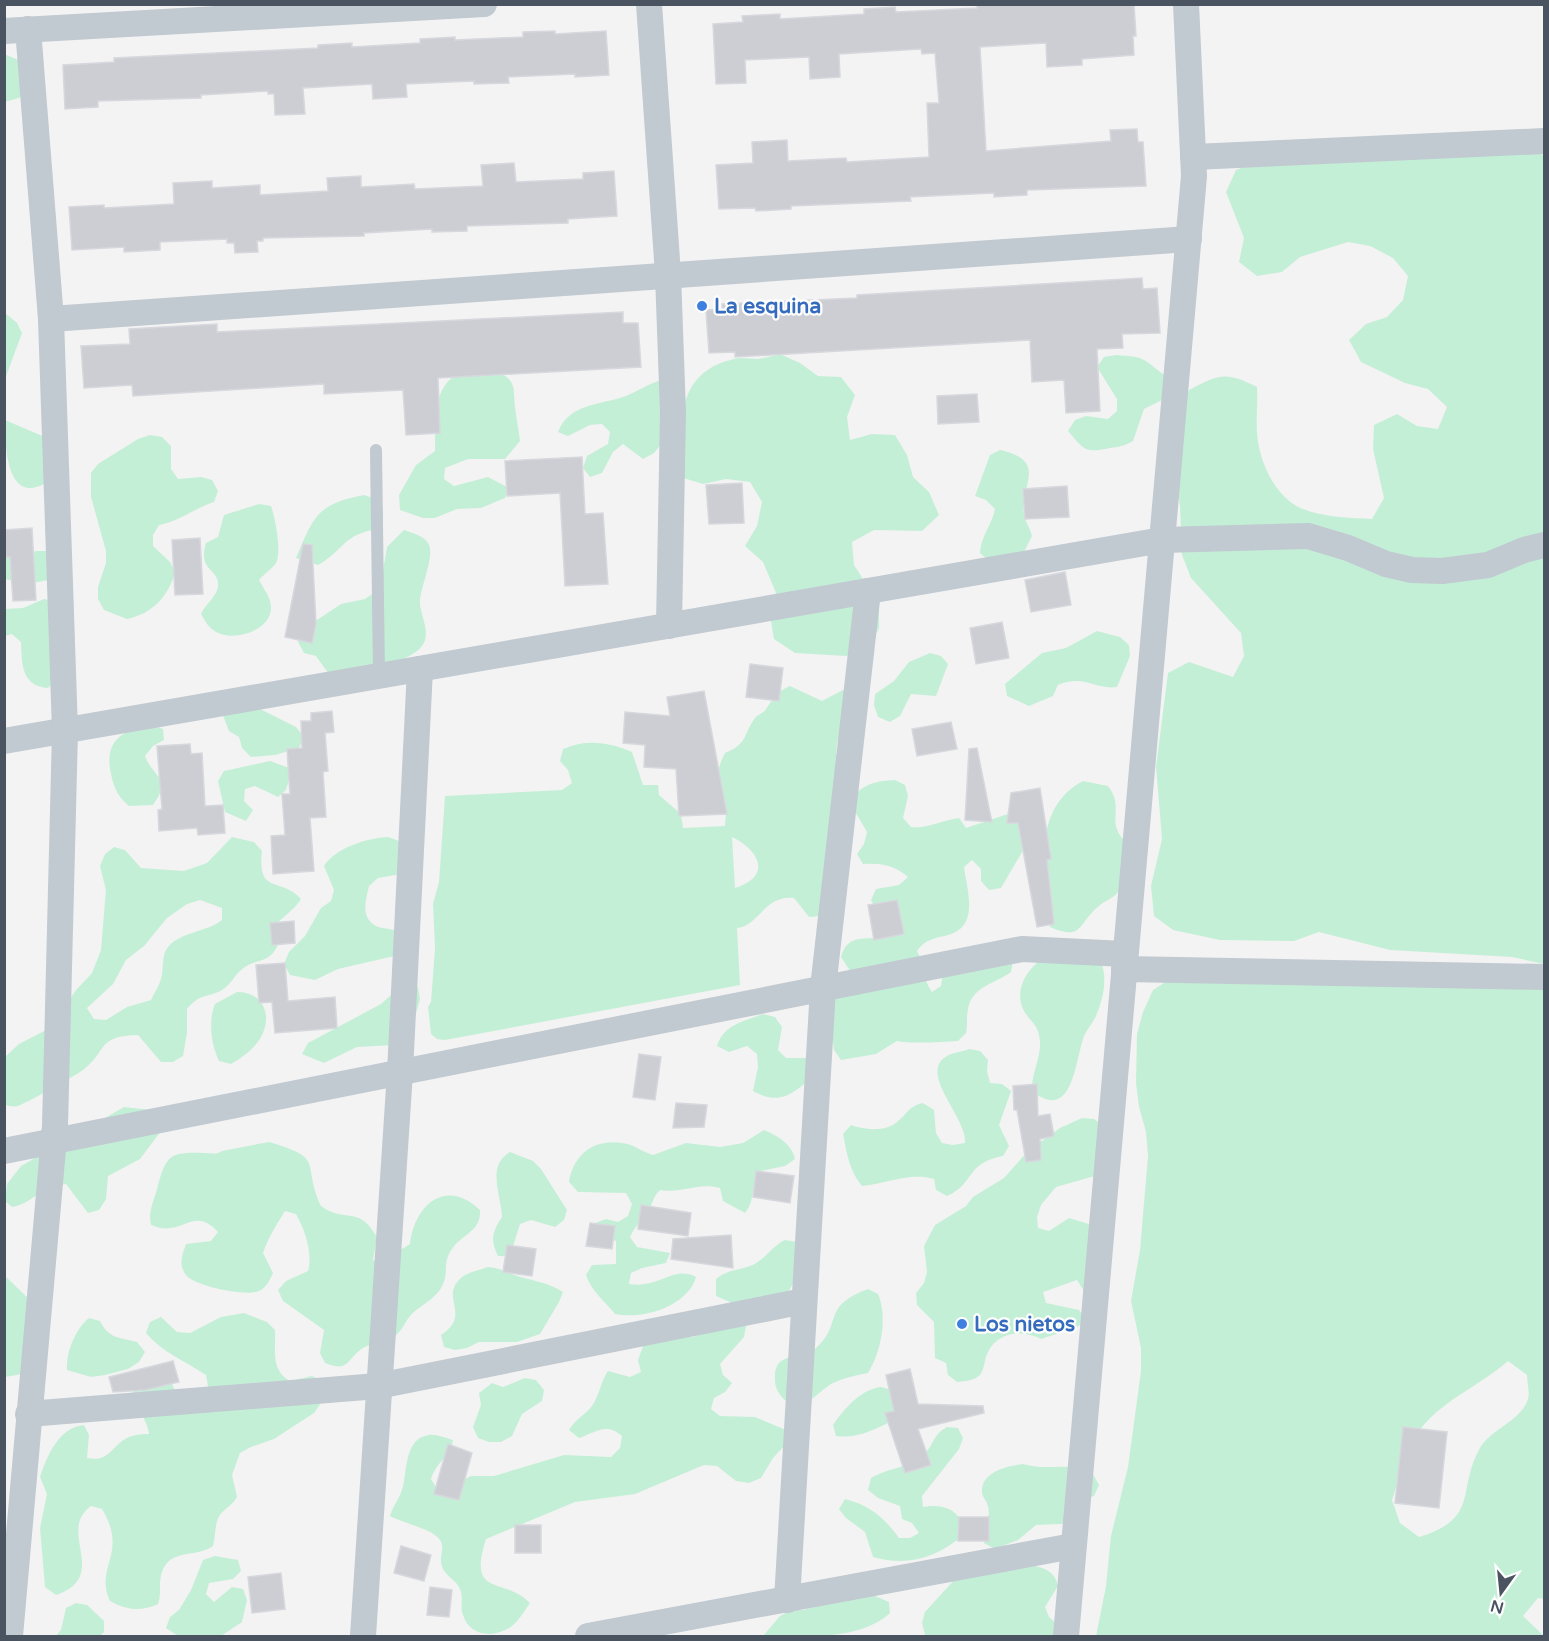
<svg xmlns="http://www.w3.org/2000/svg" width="1549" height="1641" font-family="'Varela Round',sans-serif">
<rect width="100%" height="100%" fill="#f4f3f3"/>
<g fill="#c4efd7" fill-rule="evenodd">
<polygon points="4,54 28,64 25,96 5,102"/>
<path d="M1535,150L1544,156V964L1512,957L1390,950L1319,932L1294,941L1220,940L1173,930L1154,916L1151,886L1162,839L1156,767L1168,673L1189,662L1233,677L1244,656L1241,633L1191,578L1182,555L1180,506L1176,482L1181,413L1189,390C1219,374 1226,371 1257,387C1258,402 1256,417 1257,433C1259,461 1275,498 1303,509C1323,517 1350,518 1372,519L1384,498L1373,449L1374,425L1397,414L1417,426L1438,429L1447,407L1428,389L1405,383L1361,362L1349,340L1366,324L1387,317L1403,300L1408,276L1393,258L1370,246L1348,242L1300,257L1282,272L1257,276L1239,262L1244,238L1226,192L1236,170L1279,154Z"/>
<polygon points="5,313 17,323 22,333 5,379"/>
<path d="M780,354L800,363L818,376L841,377L855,395L847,417L850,440L872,434L895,435L907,455L913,477L929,492L939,515L922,531L874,530L852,542L854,565L879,604V628L869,649L846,656L795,653L774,639L770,615L776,593L763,562L745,546L757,526L762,502L750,482L726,479L703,484L680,477C682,428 672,373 734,359C741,357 750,359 757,359C765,358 773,356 780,354Z"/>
<path d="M1116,355C1148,357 1142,359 1167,377L1166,398L1144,409L1133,441C1124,446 1119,447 1110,448C1085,453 1085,451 1068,431L1075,420L1086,416L1108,419L1117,411V399L1097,367L1104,357Z"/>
<path d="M494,370C517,380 513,386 515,407C516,418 519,430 520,441L505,459H468L445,468L444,479L454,486L488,477L509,488L505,498L481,508L457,509L435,518H423L400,510L399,495L416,465L435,451C436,426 431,385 460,373C470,370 484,371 494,370Z"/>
<path d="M661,380L662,443L654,453L643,459L623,444L613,452L602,473L590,477L583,468L587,456L608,444L610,432L602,424L590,425L568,436L558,432C569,403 601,405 626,396C638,391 648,384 661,380Z"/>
<path d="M5,420L47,438L49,481C6,509 5,446 5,420Z"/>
<path d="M150,435L162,437L171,446V469L178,479L201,477L212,480L218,491L214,502C193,509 180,521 159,525L153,535V546L170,562L175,572C169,596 152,614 127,619L104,610L98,599V587L106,563V551L91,497V473L98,464L138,439Z"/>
<path d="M1000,450C1050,461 1019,486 1024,514C1025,521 1030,528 1032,536L1022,556L989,561L980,553C981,535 992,525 995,509L986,500L975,496L990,455Z"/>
<path d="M364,495C383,500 387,512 379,529C342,534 345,550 318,565L296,558C314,516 317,504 364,495Z"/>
<path d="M259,504L271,506C275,516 282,553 276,563C272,569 264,574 259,580C262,586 268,594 270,601C278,628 236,643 216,632C209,628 205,621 201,614C205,604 217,597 218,586C220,568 197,572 206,543L218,537L224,515Z"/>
<path d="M404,530C412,533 423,535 428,543C436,555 420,587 420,602C420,616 432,633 422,646C408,665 353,672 331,677L316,656L304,653L298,642L302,631L311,624L341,604L365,599L375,592L381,582L387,547Z"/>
<polygon points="37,551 48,551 49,580 26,584 5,579 4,557"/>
<path d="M44,599L55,601L56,679L48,688C21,686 22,664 21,642L12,634L5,636V609L23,608Z"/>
<path d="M1097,631L1120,637L1129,645L1130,656L1117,687C1093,690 1086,674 1058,685L1053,696L1029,706L1007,696L1005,684L1042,653L1066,648Z"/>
<polygon points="930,653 941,656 948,664 936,696 911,694 900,716 890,722 878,717 874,705 875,694 894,681 909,662"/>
<path d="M790,686L822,701L843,690L853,689L837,743L836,754L843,764L821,916L809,917L794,898C764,895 760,925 737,928L740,985L445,1040L437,1039L431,1034L428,1007L431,1002L435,948L433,904L439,882L445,796L562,790L572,783L568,770L560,761L563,749C586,739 609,742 632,752L643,785H658L659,795L681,814L683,828L725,826C725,821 726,816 726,811C724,784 710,782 725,753C748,744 743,734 755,718C758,714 764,713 766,709C774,698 776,692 790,686ZM732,837C759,850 773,876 735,888Z"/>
<polygon points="254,706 296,727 304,737 299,748 275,755 251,757 242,748 239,737 229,731 222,713"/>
<path d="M152,725L163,729L164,740L153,746L145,756C153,778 173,777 153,805L129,806C118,797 114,788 111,774C104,741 121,730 152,725Z"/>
<polygon points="270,761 292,769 286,790 278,797 255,786 245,789 244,801 253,810 246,821 225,812 218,781 224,771"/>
<path d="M895,780L905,785L908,796L903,818L911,827C928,829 942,820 959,818L966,828L1011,813H1022L1025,847L1001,888L989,890L981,881V869L972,860L964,867C967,890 980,927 948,935C934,939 927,938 917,951C925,964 922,979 932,992L941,986L943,973L1013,961L1011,972C995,984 972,986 968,1009C966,1017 968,1025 966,1033L958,1041C943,1042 911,1044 897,1041L876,1054L841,1060L834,1050L828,1001L854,977L841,957C847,936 860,939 879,938L877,911L871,900L876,889L899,885L908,877C894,865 881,863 863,864L857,854L864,844L867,832L854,810L853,797C865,783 877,781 895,780Z"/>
<path d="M1083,781L1108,786C1125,808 1106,821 1124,840C1123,855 1125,878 1118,892C1114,898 1104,901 1099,906C1078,922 1084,942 1050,927C1044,909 1050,891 1049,872C1049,867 1046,864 1046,859C1042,827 1054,796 1083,781Z"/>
<path d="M232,837L254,842L262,851C257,896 280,876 301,899C293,913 277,918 271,934L280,940C270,967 257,956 241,970C233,977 229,988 218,992C203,998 199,995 187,1009V1033L183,1056L173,1062H161L138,1035C96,1036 108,1051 83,1070C76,1075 25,1104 18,1106C14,1107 9,1106 5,1105V1057L19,1044L50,1028L76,990L92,973L101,950L104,913L106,890L100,866L105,854L114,847L125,850L141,868L184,871L207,863ZM200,900L222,908V920C207,932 180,932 168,947C161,955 164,969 161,979C159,986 154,993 151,1000L127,1007L106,1020L94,1019L87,1008L113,984L126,960L144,946L167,918L187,904Z"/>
<path d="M388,837L399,841L401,874L378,878L369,886C366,900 360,917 376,926C383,929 392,928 400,932L399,955L338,969L315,980L290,975L284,964L289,952L305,936L321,908L331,901L334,890L324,866C335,848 367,838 388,837Z"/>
<path d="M1044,958L1101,962C1108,979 1103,999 1096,1016C1093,1023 1087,1029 1084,1036C1075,1060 1073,1124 1032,1091C1031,1074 1041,1059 1040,1041C1038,1022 1029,1022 1023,1009C1014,989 1028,967 1044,958Z"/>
<path d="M1175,976L1544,979V1599L1538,1598L1523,1616L1544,1636H1096L1106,1586L1111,1536L1128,1467L1141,1371V1348L1131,1301L1140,1250L1148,1156L1146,1132L1139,1107L1136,1083L1137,1034L1143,1012L1153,990ZM1508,1361L1527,1375C1527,1382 1530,1393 1528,1399C1521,1421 1491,1429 1480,1448C1456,1490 1481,1518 1419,1537L1400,1523L1392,1500C1399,1479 1405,1453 1417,1434C1438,1402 1480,1386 1508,1361Z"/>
<polygon points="408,980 418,987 420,999 411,1032 395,1045 357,1047 324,1063 302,1054 308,1043 381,1004"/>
<path d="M237,992C267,992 274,1021 257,1043C250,1052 241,1058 231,1064L219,1061C211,1045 208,1021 215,1004Z"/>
<path d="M763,1014L775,1017L782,1027L778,1050L786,1058H809L816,1075C793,1092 782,1107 753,1091L758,1067L757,1054L747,1046L729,1052L717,1046C724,1024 743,1022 763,1014Z"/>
<path d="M969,1049L980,1051L988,1060L987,1071L990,1083L1002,1084L1011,1091L999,1125L1009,1146L1003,1156C965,1163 975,1184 947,1196L936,1190L934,1179C909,1172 887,1184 862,1186C849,1170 847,1154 843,1134L851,1125C865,1130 886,1132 897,1122C908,1113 909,1106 923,1103L934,1110L936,1133L942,1143L953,1145L965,1143C968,1118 917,1073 947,1056C953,1052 963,1052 969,1049Z"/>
<path d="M124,1107L160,1111L161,1131L140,1159L108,1176L106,1199L99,1210L88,1213L66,1184C36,1187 37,1202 12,1207L5,1201L7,1184L21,1166Z"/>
<path d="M1082,1118L1094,1119L1103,1125L1102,1174L1056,1187L1041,1205L1037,1217L1038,1228L1049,1231L1069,1218L1092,1225L1084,1291L1077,1280L1043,1292L1046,1303L1079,1310L1086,1320L1077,1327L1041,1339C1022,1330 999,1331 988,1352C984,1359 985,1369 980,1375C974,1381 965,1381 957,1382L948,1375L946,1363L935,1358L934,1322L917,1305L916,1293L924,1283L927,1272L924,1246L935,1225L966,1206L973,1197L1004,1178L1028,1151L1060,1128Z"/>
<path d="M764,1130C778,1136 792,1144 795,1159L785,1166L761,1171C750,1185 756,1200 745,1213L723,1201L720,1188C697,1182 683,1194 660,1190C653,1197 653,1203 648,1211C642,1221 635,1226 630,1237L637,1247L670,1253L666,1263L642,1268L631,1273L629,1284C660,1289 673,1265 696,1277C688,1306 643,1320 615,1314C605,1301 591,1291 586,1275L592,1265L616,1264V1241L591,1234L595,1223L606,1219L618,1222L628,1216L632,1204L626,1193L578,1192L569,1182C574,1150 600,1136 631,1145C638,1148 646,1153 653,1155L686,1143L720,1147L743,1143Z"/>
<path d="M269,1142C327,1159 301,1162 321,1206C346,1224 358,1204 377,1237L373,1260L379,1263L410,1244C414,1205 446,1177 480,1210C481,1232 463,1233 452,1249C442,1263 449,1271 443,1284C437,1299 420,1305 410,1316C403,1325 401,1334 389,1340C382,1345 370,1343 363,1348C346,1359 350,1373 325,1363L320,1353L324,1330L283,1301L278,1290L286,1281L308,1271C313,1253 305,1230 296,1214L285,1211C277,1224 268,1238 263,1253L273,1273C270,1280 266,1288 259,1291C246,1297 194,1286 186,1275C178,1265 182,1255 186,1244L211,1241L218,1232C192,1204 183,1239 151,1225C148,1212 153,1203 157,1189C166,1155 169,1152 204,1153C212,1153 216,1155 222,1151Z"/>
<path d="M510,1152L533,1161L541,1169L567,1210L564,1220L555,1227L531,1220L520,1224L510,1256H498C490,1240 492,1232 502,1217C501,1194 486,1166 510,1152Z"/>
<path d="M785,1240L797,1242L794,1281L789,1291L739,1306L716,1296V1279C730,1267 747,1271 759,1261C769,1254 774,1245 785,1240Z"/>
<path d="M488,1267C501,1268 509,1274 521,1277C535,1281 549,1283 563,1292L559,1302L540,1334L517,1342H479L467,1348L455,1350L444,1347L441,1335C471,1316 442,1299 458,1281C465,1272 478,1271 488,1267Z"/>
<polygon points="4,1275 31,1301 22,1374 5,1377"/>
<path d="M868,1289L878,1294C888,1317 881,1353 868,1373C856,1375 844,1378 833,1383C820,1390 810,1406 793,1404C787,1403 782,1398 779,1393C775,1387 775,1383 775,1376C775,1350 804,1360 816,1348C844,1323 820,1307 868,1289Z"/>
<path d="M244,1313L267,1322L275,1330C276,1350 270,1369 290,1381L312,1376L323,1381L321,1403L314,1413L274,1439L251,1447L240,1453L232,1475L237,1497C232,1506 225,1508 220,1515C214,1524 216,1536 213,1546C197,1558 170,1548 162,1572C158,1583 162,1593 158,1604C141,1612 126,1610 110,1601C94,1566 129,1554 102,1509L91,1506C56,1531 111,1576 56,1595L45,1587L40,1528L47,1494L40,1477C47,1456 59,1427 84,1425L89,1435L87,1458C108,1462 109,1450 125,1439C131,1435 141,1434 149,1434C147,1417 134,1408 133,1390L162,1377L172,1384L177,1395L210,1398L206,1375C185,1361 163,1353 146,1333L150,1322L161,1317L177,1332L190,1333L221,1317Z"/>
<path d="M89,1318L100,1321C109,1339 119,1337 137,1342L145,1352L139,1362L128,1369L105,1375L91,1377L67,1370C66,1353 75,1329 89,1318Z"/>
<path d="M736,1319L746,1326L744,1337L720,1364L723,1375L732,1383L725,1392L714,1398L711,1409L720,1416L755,1417L786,1430L789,1441L773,1458L761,1478L749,1483L736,1481L717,1466L704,1465L635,1494L575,1502L486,1539C467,1599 504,1576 530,1603C523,1613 516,1626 505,1630C488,1638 469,1634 463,1615C460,1608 463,1599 461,1592C458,1579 442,1576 441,1562C440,1554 445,1548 440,1540C433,1529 403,1523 390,1516C393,1505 401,1497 403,1486C407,1469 405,1438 429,1435C436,1434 446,1438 453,1440C450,1456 436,1463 431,1479L437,1489L448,1487L471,1476H494L564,1455L611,1457L620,1448L622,1436C606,1422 596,1432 579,1438L569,1430C575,1419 585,1415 592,1406C599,1396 601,1381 608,1371L630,1377L641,1372L638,1360L646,1338L693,1337Z"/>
<polygon points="525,1378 536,1380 544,1390 542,1401 522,1414 512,1436 501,1442 489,1442 478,1438 473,1427 481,1405 479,1393 492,1383 503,1387"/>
<path d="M881,1387L903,1393L894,1420C875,1429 858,1439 836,1436L833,1425C844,1409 861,1389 881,1387Z"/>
<path d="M947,1427L958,1428L963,1438L959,1449L922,1496L923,1507C945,1503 963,1511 964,1534C938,1558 907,1567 873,1557L865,1532L846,1518L839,1509L845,1499C869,1505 885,1518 899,1538H910L919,1533L912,1523L902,1519L900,1506L878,1498L868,1490L871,1478C888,1468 908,1468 923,1455C934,1446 932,1435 947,1427Z"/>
<path d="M1023,1464C1052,1472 1063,1460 1093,1474L1099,1485L1094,1496L1083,1500L1072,1520L1061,1524L1036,1525L1018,1540L995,1549L984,1543C984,1532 991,1517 988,1506C987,1501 983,1498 982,1493C980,1472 1007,1466 1023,1464Z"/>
<polygon points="215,1556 238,1560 241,1571 233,1579 209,1583 206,1594 214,1602 232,1587 243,1589 247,1600 242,1622 221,1636 178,1636 166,1628 170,1617 179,1610 191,1590 203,1560"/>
<path d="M1035,1566C1048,1569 1055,1573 1058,1586L1045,1607L1049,1617L1070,1636L925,1635L922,1623L925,1612L955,1579Z"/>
<path d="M868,1593L889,1602L890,1613C860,1641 804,1636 763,1636L780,1616L791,1610H803Z"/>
<polygon points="76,1603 87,1605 104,1621 104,1632 100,1636 56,1636 61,1630 66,1608"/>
</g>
<g fill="#cdced4" stroke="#d7d8dd" stroke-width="1.5">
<polygon points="977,4 1134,4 1136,36 1133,36 1134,55 1082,59 1082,65 1047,67 1046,43 980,47 986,151 1111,141 1110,130 1137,129 1138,142 1143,142 1146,186 1027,190 1027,195 994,197 994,193 910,197 911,201 791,206 791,209 776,210 756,211 755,208 719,209 716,165 753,163 752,142 787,140 788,161 846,158 847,162 929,157 927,103 939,103 935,53 922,54 921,49 839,54 840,77 810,79 809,57 745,60 746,83 716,84 713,24 743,22 742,16 780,14 780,19 864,14 864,9 895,7 896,12 977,8"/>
<polygon points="555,31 555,34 606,31 609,75 575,77 575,74 508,77 509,83 474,84 474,81 406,84 407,97 373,99 372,84 303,88 305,114 275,115 274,94 268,94 268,91 201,95 201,98 98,101 98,107 65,109 63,65 114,62 114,58 318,48 318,45 352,43 352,47 420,43 420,39 455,37 455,40 523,37 523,32"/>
<polygon points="514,163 516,182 583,179 583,173 614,171 617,216 568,219 568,223 467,226 467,231 432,232 432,229 364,233 364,236 263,238 263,241 257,241 258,252 235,253 234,243 227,243 227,239 160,242 160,250 124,252 124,247 72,250 69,207 104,205 104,208 174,204 173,183 212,181 212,188 260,185 260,195 328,191 327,178 361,176 361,187 414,184 415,189 483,186 481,165"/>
<polygon points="1142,278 1143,289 1157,288 1160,333 1122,334 1123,348 1097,349 1100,411 1066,413 1064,380 1032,382 1030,340 735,357 735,352 709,353 706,310 722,309 722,304 857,298 857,295"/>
<polygon points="623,312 623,323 638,323 641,367 438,378 440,433 406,435 403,390 324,394 324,384 133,396 132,385 84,388 81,346 130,344 129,329 217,324 217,332"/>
<polygon points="977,394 979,422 938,424 937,396"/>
<polygon points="582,457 585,514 603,513 608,584 565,586 560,493 507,496 505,461"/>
<polygon points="742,483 744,523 709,524 706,485"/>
<polygon points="1067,486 1069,517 1025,519 1023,489"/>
<polygon points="32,528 36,600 13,601 10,557 4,557 4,530"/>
<polygon points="200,538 203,594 175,595 172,540"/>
<polygon points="303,544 312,545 316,624 312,643 285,637"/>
<polygon points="1065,572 1071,605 1031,612 1025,580"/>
<polygon points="1002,622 1009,658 976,664 970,628"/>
<polygon points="750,664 783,668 779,701 746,697"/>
<polygon points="704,691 727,814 679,816 676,769 644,767 645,745 623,743 625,712 670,716 667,697"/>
<polygon points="332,711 334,732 325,733 328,771 323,772 326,817 310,818 314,871 273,874 271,836 285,835 282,794 290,794 287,749 302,748 301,721 311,721 311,713"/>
<polygon points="951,722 957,749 917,756 912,729"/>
<polygon points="190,744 191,754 202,753 205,806 223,805 225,833 198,835 197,828 159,831 158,810 162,809 157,746"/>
<polygon points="977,748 989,808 992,822 965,820 969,749"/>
<polygon points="1040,788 1051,859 1047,860 1054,924 1037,927 1018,823 1007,823 1011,793"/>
<polygon points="897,900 904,934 874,940 868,905"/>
<polygon points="294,921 295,943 272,945 270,923"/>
<polygon points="285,963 288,1001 335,997 337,1028 275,1033 272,1002 259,1003 256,965"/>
<polygon points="639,1054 661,1057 655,1100 633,1097"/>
<polygon points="1037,1084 1038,1116 1050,1114 1054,1136 1040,1139 1041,1160 1026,1162 1017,1110 1014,1110 1013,1086"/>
<polygon points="676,1103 707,1105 704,1127 673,1128"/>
<polygon points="756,1171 794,1176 790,1203 753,1197"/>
<polygon points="641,1205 691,1213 688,1236 638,1229"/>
<polygon points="590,1223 615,1226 612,1249 586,1246"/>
<polygon points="731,1235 733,1268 671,1259 673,1239"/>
<polygon points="507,1245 536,1249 532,1276 503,1272"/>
<polygon points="173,1361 179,1382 145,1390 113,1392 109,1377"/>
<polygon points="910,1369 918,1404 983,1406 984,1413 918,1429 931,1465 905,1473 885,1413 894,1411 886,1375"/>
<polygon points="1403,1427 1447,1432 1439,1508 1395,1503"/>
<polygon points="448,1444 472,1453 459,1500 434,1494"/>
<polygon points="959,1517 989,1517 989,1541 958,1541"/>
<rect x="515" y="1525" width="26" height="28"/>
<polygon points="401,1546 431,1555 424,1581 394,1573"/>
<polygon points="281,1573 285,1609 252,1613 248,1577"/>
<polygon points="430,1587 452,1590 449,1617 427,1615"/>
</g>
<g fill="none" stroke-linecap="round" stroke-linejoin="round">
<polyline stroke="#c1c9d1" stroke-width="12" points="376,450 379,676"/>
<g stroke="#c1c9d1" stroke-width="26">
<polyline points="649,4 668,274 673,413 669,626"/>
<polyline points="4,31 484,4"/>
<polyline points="1193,157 1544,141"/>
<polyline points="51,319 1189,239"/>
<polyline points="4,741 1162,540 1308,536 1348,548 1386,564 1412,570 1442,571 1488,565 1524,550 1544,545"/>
<polyline points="1124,969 1544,977"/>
<polyline points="4,1151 1022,949 1125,954"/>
<polyline points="28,1414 378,1386 804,1301"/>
<polyline points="787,1600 823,988 868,591"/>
<polyline points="10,1636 55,1126 65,731 51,319 28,29"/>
<polyline points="363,1636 400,1072 420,669"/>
<polyline points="588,1636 1073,1546"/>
<polyline points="1066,1636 1194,176 1186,4"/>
</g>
</g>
<g fill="#3f7fe0" stroke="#fff" stroke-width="2">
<circle cx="702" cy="306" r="6"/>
<circle cx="962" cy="1324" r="6"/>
</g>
<g text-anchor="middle" stroke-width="4.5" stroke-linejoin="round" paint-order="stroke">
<g font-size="21" font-weight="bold" fill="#366cbe" stroke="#fff" text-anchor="start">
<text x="714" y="313">La esquina</text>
<text x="974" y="1331">Los nietos</text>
</g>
</g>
<rect width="1549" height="1641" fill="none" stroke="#4a5460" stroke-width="12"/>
<g transform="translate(1501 1593) rotate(195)" stroke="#ffffff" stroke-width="4.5" paint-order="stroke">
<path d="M0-4.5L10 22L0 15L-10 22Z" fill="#4a5460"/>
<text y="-9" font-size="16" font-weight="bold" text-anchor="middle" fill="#4a5460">N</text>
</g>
</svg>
